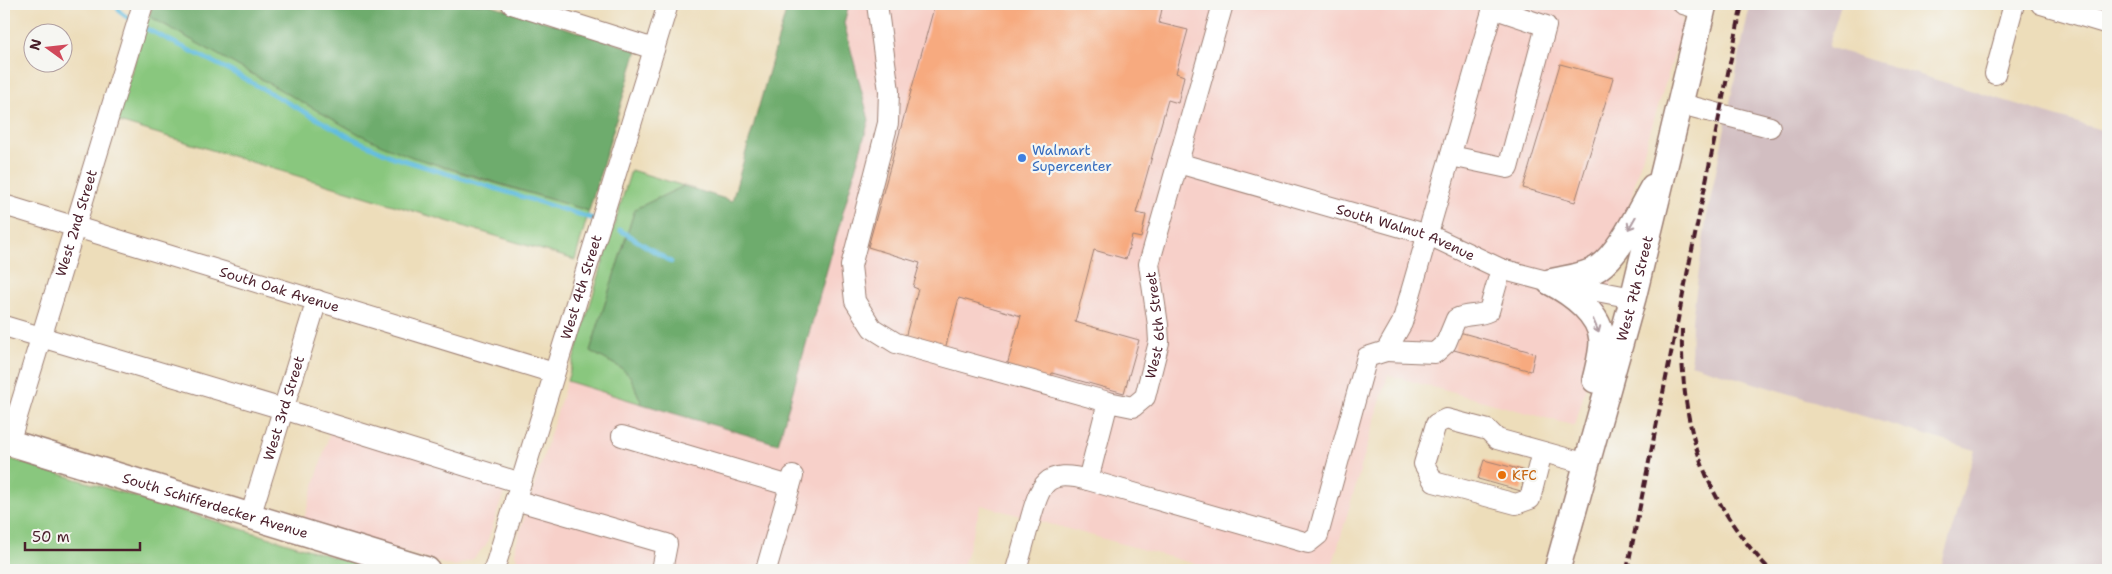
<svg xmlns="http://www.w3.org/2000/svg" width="2112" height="574" font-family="'Shantell Sans',sans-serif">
<rect width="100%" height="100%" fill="#f6f6f2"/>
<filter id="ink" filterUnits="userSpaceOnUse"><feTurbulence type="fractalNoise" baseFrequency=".02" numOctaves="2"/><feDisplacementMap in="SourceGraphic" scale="10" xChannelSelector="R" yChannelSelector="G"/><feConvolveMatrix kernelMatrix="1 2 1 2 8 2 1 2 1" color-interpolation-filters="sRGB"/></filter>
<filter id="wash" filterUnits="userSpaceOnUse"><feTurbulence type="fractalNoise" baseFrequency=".0096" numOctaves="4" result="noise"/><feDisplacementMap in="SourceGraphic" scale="20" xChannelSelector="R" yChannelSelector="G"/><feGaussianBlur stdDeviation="1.12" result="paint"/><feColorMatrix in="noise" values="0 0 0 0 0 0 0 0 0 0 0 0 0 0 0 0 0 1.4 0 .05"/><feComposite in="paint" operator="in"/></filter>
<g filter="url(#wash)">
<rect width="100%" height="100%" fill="#edddba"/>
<g fill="#f7d0c9">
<polygon points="849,4 1655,4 1676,10 1682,19 1683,27 1637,174 1593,361 1575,426 1388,375 1331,570 1217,570 981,505 962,570 522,570 515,555 516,544 567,381 778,444 869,120 844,23"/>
<polygon points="331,429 507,484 486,545 473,559 455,566 448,565 303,522"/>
</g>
<polygon fill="#d2bec1" points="1750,4 1841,4 1828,47 2108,132 2108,570 1940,570 1975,450 1691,364 1692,320 1706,221"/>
<g fill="#89c77e" stroke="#6a7354">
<path d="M149,16L359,134C432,168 512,187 589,211L575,260L116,121Z"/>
<polygon points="631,170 684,186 635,209 590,351 621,368 630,376 642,404 567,381"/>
<polygon points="4,457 376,570 4,570"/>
</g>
<g fill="#6eac6d" stroke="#5c664c">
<polygon points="153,4 488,4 637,50 589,211 412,157 382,145 359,134 149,16"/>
<polygon points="788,4 849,4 844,23 869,120 778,444 642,404 630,376 621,368 590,351 635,209 684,186 732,201"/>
</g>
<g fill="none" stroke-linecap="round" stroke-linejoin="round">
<g stroke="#62bde0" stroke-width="4.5">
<polyline points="116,4 120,12 128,18"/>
<polyline points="147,29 225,68 348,136 393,157 597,220"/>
<polyline points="620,230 671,262"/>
</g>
</g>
<g id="blocks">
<g fill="#f7aa7f">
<polygon points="935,4 1163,4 1159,23 1188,30 1176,73 1184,76 1178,103 1168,100 1136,213 1146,215 1141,238 1132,236 1126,259 1094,250 1075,322 1139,340 1124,393 1052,373 1050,381 1006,369 1021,316 959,298 945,349 905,338 918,289 913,287 920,263 868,247"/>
<polygon points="1560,64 1613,78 1575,202 1523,188"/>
<polygon points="1459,332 1535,353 1531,371 1454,350"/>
<polygon points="1484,460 1526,471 1521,491 1478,479"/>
</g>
</g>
</g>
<g filter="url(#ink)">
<use href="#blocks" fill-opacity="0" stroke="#9c7e72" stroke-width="1"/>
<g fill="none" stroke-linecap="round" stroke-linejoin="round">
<g stroke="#9c7e72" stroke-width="22">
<g id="minor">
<polyline points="512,4 654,49"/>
<polyline points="877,4 889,91 888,123 851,266 855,301 872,328 896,343 1108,402"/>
<polyline points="1683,4 1703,10"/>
<polyline points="2041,4 2108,24"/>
<polyline points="1995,74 2014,4"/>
<polyline points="1681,104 1770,127"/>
<polyline points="1451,156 1508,168 1546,26 1493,8"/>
<path id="s1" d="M1178,163L1429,235L1501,269L1550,282L1633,298"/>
<path id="s2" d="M4,205L554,373"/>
<polyline points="4,326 283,409 521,483"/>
<path d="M1386,351L1435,353L1446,343L1456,319C1468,313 1477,317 1489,311L1501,269"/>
<polyline points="622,436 790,486"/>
<path id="s3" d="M9,443L143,4"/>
<polyline points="1542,452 1530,499 1516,504 1434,482 1424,464 1436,424 1446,419 1488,430 1497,439 1587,464"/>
<path id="s4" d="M1088,480L1108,402L1133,407L1145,397L1159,342L1158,325L1149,264L1223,4"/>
<polyline points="515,500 667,544 662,570"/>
<path id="s5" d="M250,517L317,300"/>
<path id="s6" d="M494,570L668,4"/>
<polyline points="766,570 793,476"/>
<path d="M1016,570C1021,554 1025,537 1030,521C1040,485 1045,468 1088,480L1308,543L1318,535L1367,357L1386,351L1402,323L1493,8L1490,4"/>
</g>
</g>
<g stroke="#9c7e72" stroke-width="28">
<g id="major">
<path d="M1550,282C1566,278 1584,277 1598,268C1621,252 1639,211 1653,187"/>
<path d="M1550,282C1571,293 1601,314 1602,341C1602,354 1598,367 1595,380"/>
<path id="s7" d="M4,441L427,570"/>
<path id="s8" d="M1557,570L1633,298L1704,4"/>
</g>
</g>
<use href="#minor" stroke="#fff" stroke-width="20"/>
<use href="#major" stroke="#fff" stroke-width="25"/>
<g stroke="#4a1f2b" stroke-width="4" stroke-dasharray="8 4" stroke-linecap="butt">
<path d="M1682,329C1680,425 1703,500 1770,570"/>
<polyline points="1627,570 1742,4"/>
</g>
</g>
<defs><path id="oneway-shaft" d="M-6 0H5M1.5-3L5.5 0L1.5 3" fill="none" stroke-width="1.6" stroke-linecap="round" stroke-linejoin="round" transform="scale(1.25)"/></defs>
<g stroke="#ae9aa0">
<use href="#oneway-shaft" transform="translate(1632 223) rotate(120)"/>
<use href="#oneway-shaft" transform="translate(1596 326) rotate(67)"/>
</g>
</g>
<circle fill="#3f7fe0" stroke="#f6f6f2" stroke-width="2" cx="1022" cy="158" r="5"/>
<circle fill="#e8710a" stroke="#f6f6f2" stroke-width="2" cx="1502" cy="475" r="5"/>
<g text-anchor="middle" stroke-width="4.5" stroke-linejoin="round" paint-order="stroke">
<g font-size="14" fill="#366cbe" stroke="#f6f6f2" text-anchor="start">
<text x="1032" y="155">Walmart<tspan x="1032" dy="16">Supercenter</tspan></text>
</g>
<g font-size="14" fill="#4a1f2b" stroke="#f6f6f2">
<text dy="5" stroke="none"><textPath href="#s3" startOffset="230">West 2nd Street</textPath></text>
<text dy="5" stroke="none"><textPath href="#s1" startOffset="238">South Walnut Avenue</textPath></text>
<text dy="5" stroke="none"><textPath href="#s6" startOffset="296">West 4th Street</textPath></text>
<text dy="5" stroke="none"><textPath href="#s8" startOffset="292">West 7th Street</textPath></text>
<text dy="5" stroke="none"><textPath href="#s2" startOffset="288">South Oak Avenue</textPath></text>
<text dy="5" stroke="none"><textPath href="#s4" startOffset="195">West 6th Street</textPath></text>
<text dy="5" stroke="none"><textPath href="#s5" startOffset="114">West 3rd Street</textPath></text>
<text dy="5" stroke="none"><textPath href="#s7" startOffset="221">South Schifferdecker Avenue</textPath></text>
</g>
<g font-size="14" fill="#c56008" stroke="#f6f6f2" text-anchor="start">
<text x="1512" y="480">KFC</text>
</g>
</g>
<rect width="2112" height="574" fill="none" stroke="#f6f6f2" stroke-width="20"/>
<g transform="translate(48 48) rotate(285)"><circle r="24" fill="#f6f6f2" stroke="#b1a0a2"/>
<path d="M0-4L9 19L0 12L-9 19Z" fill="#d1495b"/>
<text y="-8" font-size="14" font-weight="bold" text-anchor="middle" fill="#4a1f2b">N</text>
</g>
<path d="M25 542v8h115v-8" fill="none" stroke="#4a1f2b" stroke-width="2.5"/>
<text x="32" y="542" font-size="15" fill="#4a1f2b" stroke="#f6f6f2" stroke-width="4" paint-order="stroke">50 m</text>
</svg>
